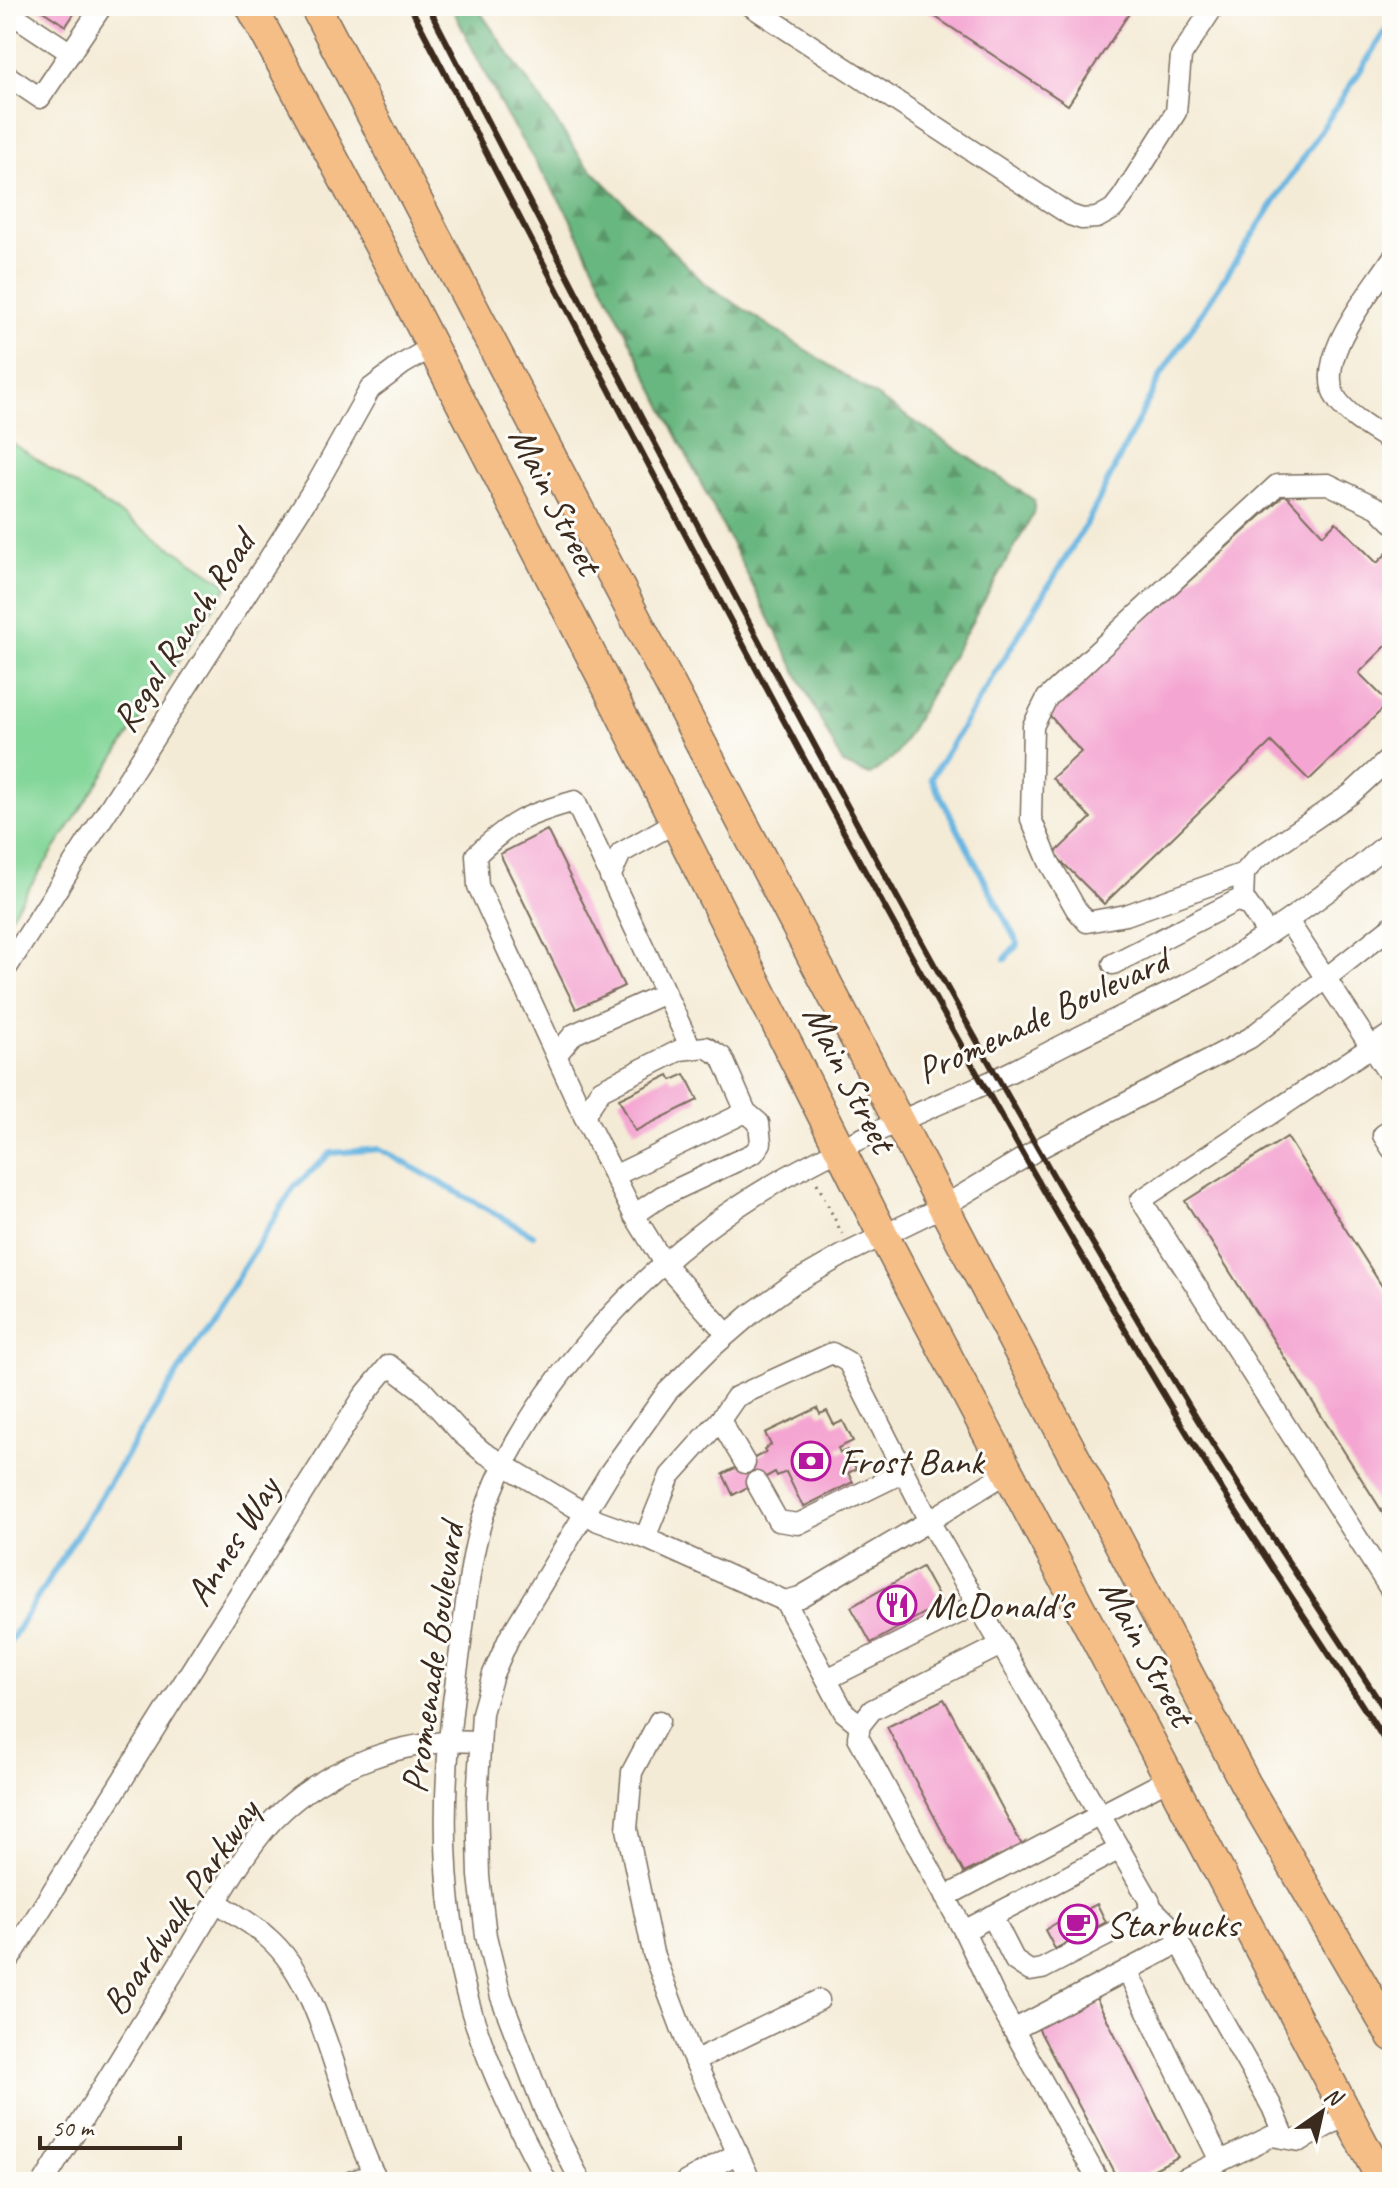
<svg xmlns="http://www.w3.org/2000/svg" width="1398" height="2188" font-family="Caveat,sans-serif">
<defs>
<pattern id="forest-firs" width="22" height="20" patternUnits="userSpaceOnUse" patternTransform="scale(2)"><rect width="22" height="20" fill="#69b780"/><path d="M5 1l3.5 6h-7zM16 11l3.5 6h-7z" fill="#589568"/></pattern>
</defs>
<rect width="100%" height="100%" fill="#fdfcf7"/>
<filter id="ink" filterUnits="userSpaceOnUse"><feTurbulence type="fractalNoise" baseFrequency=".0125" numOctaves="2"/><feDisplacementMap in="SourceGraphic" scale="16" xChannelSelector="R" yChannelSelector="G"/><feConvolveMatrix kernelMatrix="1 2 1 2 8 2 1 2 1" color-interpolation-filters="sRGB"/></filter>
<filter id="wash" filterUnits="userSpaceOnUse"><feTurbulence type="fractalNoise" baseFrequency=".006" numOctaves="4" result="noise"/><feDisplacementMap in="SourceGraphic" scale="32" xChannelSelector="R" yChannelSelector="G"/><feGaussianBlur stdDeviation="1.8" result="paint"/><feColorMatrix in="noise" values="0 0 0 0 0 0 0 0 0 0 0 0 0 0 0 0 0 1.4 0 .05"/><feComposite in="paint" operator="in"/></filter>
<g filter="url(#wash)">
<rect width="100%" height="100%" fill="#f4ebd6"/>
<polygon fill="#82d698" stroke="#5e805b" stroke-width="2" points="6,439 228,585 6,923"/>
<polygon fill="url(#forest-firs)" stroke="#52704f" stroke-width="2" points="451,6 476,6 584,162 704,283 1034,500 1034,513 896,755 870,775 843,764 670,422 568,214 506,115"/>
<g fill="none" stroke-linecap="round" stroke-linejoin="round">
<g stroke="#67b5e1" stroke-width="6">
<polyline points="1005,959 1018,944 931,778 1087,523 1161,375 1392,22"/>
<polyline points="6,1648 294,1187 331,1153 380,1149 533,1235"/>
</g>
</g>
<g id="blocks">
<g fill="#f4a5d1">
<polygon points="35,6 79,6 66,26"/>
<polygon points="919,6 1134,6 1068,105"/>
<polygon points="1285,494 1323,535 1336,522 1377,563 1390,550 1392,552 1392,640 1359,673 1389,703 1309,780 1271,742 1104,904 1054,854 1091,818 1052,778 1081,752 1046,711"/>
<polygon points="547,830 624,986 576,1009 500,854"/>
<polygon points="685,1074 698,1100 635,1131 619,1099 669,1075 672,1080"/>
<polygon points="1287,1137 1392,1302 1392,1527 1185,1201"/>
<polygon points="817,1408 820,1414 827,1411 834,1425 843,1421 853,1441 838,1448 840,1453 847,1450 856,1469 848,1473 853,1482 803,1507 786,1472 777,1476 775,1472 733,1495 723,1474 766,1452 764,1449 771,1445 765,1433"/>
<polygon points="922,1567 942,1603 871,1643 851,1607"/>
<polygon points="944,1699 1022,1845 964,1873 887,1727"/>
<polygon points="1097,1904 1106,1922 1097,1927 1099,1931 1089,1936 1088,1932 1055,1949 1045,1930 1076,1911 1078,1914"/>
<polygon points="1093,1992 1178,2157 1129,2182 1119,2182 1035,2022"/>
</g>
</g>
</g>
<g filter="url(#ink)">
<use href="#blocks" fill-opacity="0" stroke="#7c6e5e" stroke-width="2"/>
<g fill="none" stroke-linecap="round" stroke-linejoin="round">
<g stroke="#7c6e5e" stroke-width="23">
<g id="minor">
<polyline points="751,6 1070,215 1082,219 1097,218 1113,209 1123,196 1176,112 1181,56 1214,6"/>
<polyline points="6,10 71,53"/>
<polyline points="6,75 40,98 102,6"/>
<path d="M1392,259C1371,292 1310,362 1338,401C1352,419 1374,430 1392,442"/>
<polyline points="1244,873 1126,915 1087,922 1076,909 1049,862 1031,819 1033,726 1047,698 1277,485 1328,484 1378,508 1392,522"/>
<polyline points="610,877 621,853 676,822"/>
<polyline points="1243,903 1244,873 1256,859 1351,794 1392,756"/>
<polyline points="1288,921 1392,1079"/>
<polyline points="1113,964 1236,901 1247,903 1268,934"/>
<polyline points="6,969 318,482 370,389 403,364 432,347"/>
<polyline points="1392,1033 1141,1200 1392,1592"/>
<path d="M691,1048L575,801C526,815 513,820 476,855L478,886L584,1116L634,1215L665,1265L727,1334"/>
<polyline points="557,1054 574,1034 665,993"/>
<polyline points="584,1116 601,1090 680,1050 706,1047 722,1057 746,1112 759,1123 761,1143 754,1153 662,1196 634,1215"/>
<polyline points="1392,1129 1383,1135 1392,1149"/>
<polyline points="614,1176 746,1112"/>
<polyline points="720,1420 745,1463"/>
<polyline points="756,1482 778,1521 798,1524 904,1472"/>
<polyline points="645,1538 785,1601 844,1712 860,1725"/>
<polyline points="785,1601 800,1597 929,1521 1100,1815 1169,1779"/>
<polyline points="827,1679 977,1604"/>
<polyline points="659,1721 632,1772 627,1829 653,1953 690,2051 751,2182"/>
<polyline points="945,1897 1100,1815 1150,1902 1148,1914 1042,1969 1030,1971 1015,1961 992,1916 964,1931 858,1737 860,1725 872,1710 1001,1645"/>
<path d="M216,1902C233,1913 252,1923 267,1937C327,1987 340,2114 378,2182"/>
<polyline points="992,1916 1120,1849"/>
<polyline points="964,1931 995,1997 1099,2182"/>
<polyline points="1179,1943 1272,2107 1285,2138"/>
<polyline points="6,1965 363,1397 389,1365 422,1390 462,1434 483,1452 598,1521 645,1538 670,1476 720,1420 736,1397 832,1353 848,1362 929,1521 1008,1472"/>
<polyline points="1127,1970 1220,2161"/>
<polyline points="1013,2030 1179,1943 1179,1935 1149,1905"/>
<polyline points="694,2061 819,2000"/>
<path d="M44,2182C93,2103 142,2023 191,1944C214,1906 245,1849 275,1818C328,1765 407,1737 480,1742"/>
<polyline points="350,2182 374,2174"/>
<path d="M547,2182C518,2127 490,2072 472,2013C438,1903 441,1784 457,1672C466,1615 468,1553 489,1499C534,1383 649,1261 754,1196C826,1151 903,1120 980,1086C1011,1073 1041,1056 1071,1041C1115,1019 1161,998 1204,975C1223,965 1241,952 1259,940C1305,909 1351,876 1392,839"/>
<polyline points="581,2182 544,2109 501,1997 486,1936 479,1876 477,1802 482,1713 493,1674 509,1638 610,1472 667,1392 708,1351 751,1314 794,1283 843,1255 944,1206 1040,1148 1250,1038 1392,926"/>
<polyline points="685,2182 738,2153"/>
<polyline points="1178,2182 1272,2136 1300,2141 1347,2115"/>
</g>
</g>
<g stroke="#7c6e5e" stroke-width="33">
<g id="highway">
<polyline points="251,6 388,261 608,688 883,1235 1383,2182"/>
<polyline points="315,6 1245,1783 1392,2036"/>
</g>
</g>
<polyline stroke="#7c6e5e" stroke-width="3" stroke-dasharray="2 6" stroke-linecap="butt" points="817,1183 842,1234"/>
<use href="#minor" stroke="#fff" stroke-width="20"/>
<use href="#highway" stroke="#f6be87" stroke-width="30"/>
<g stroke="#3b2a1e" stroke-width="6">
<path d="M410,6C659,486 905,968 1185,1430C1251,1539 1324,1644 1392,1752"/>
<path d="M428,6C675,483 920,963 1199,1422C1261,1523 1328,1621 1392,1721"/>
</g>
</g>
</g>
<defs>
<g id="bank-ring" transform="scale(2)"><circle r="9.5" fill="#fdfcf7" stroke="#b5179e" stroke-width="1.5"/><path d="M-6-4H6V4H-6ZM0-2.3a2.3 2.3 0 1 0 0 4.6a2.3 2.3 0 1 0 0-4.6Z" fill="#b5179e"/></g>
<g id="restaurant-ring" transform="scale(2)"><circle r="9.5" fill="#fdfcf7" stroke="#b5179e" stroke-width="1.5"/><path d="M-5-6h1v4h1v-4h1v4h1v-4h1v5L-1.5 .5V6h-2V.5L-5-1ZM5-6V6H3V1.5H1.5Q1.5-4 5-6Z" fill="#b5179e"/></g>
<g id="cafe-ring" transform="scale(2)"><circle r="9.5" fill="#fdfcf7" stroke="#b5179e" stroke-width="1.5"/><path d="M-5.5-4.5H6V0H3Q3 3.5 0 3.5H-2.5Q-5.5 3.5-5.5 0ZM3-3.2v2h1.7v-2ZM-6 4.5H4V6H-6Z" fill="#b5179e"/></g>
</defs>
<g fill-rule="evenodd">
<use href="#bank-ring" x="811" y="1461"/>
<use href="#restaurant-ring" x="897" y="1605"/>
<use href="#cafe-ring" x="1078" y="1924"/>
</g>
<g text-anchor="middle" stroke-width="6" stroke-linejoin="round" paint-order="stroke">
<g font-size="38" fill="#3b2a1e" stroke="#fdfcf7">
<text transform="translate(556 500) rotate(63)" y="13">Main Street</text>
<text transform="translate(183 631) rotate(-57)" y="13">Regal Ranch Road</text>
<text transform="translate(1042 1015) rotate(-25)" y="13">Promenade Boulevard</text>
<text transform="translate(850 1078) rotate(63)" y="13">Main Street</text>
<text transform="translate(232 1541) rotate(-58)" y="13">Annes Way</text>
<text transform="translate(1148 1652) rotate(62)" y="13">Main Street</text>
<text transform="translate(432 1658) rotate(-82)" y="13">Promenade Boulevard</text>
<text transform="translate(180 1907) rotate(-56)" y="13">Boardwalk Parkway</text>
</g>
<g font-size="38" fill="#3b2a1e" stroke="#fdfcf7" text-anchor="start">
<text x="839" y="1474">Frost Bank</text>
<text x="925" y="1618">McDonald's</text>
<text x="1106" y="1937">Starbucks</text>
</g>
</g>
<rect width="1398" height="2188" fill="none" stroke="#fdfcf7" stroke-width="32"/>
<g transform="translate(1322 2112) rotate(34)" stroke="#fdfcf7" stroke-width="6" paint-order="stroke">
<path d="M0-6L14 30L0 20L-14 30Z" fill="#3b2a1e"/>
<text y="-12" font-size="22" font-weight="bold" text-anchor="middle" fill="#3b2a1e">N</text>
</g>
<path d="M40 2136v12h140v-12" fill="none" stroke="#3b2a1e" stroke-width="4"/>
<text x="52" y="2136" font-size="24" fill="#3b2a1e" stroke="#fdfcf7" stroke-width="6" paint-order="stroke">50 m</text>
</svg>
